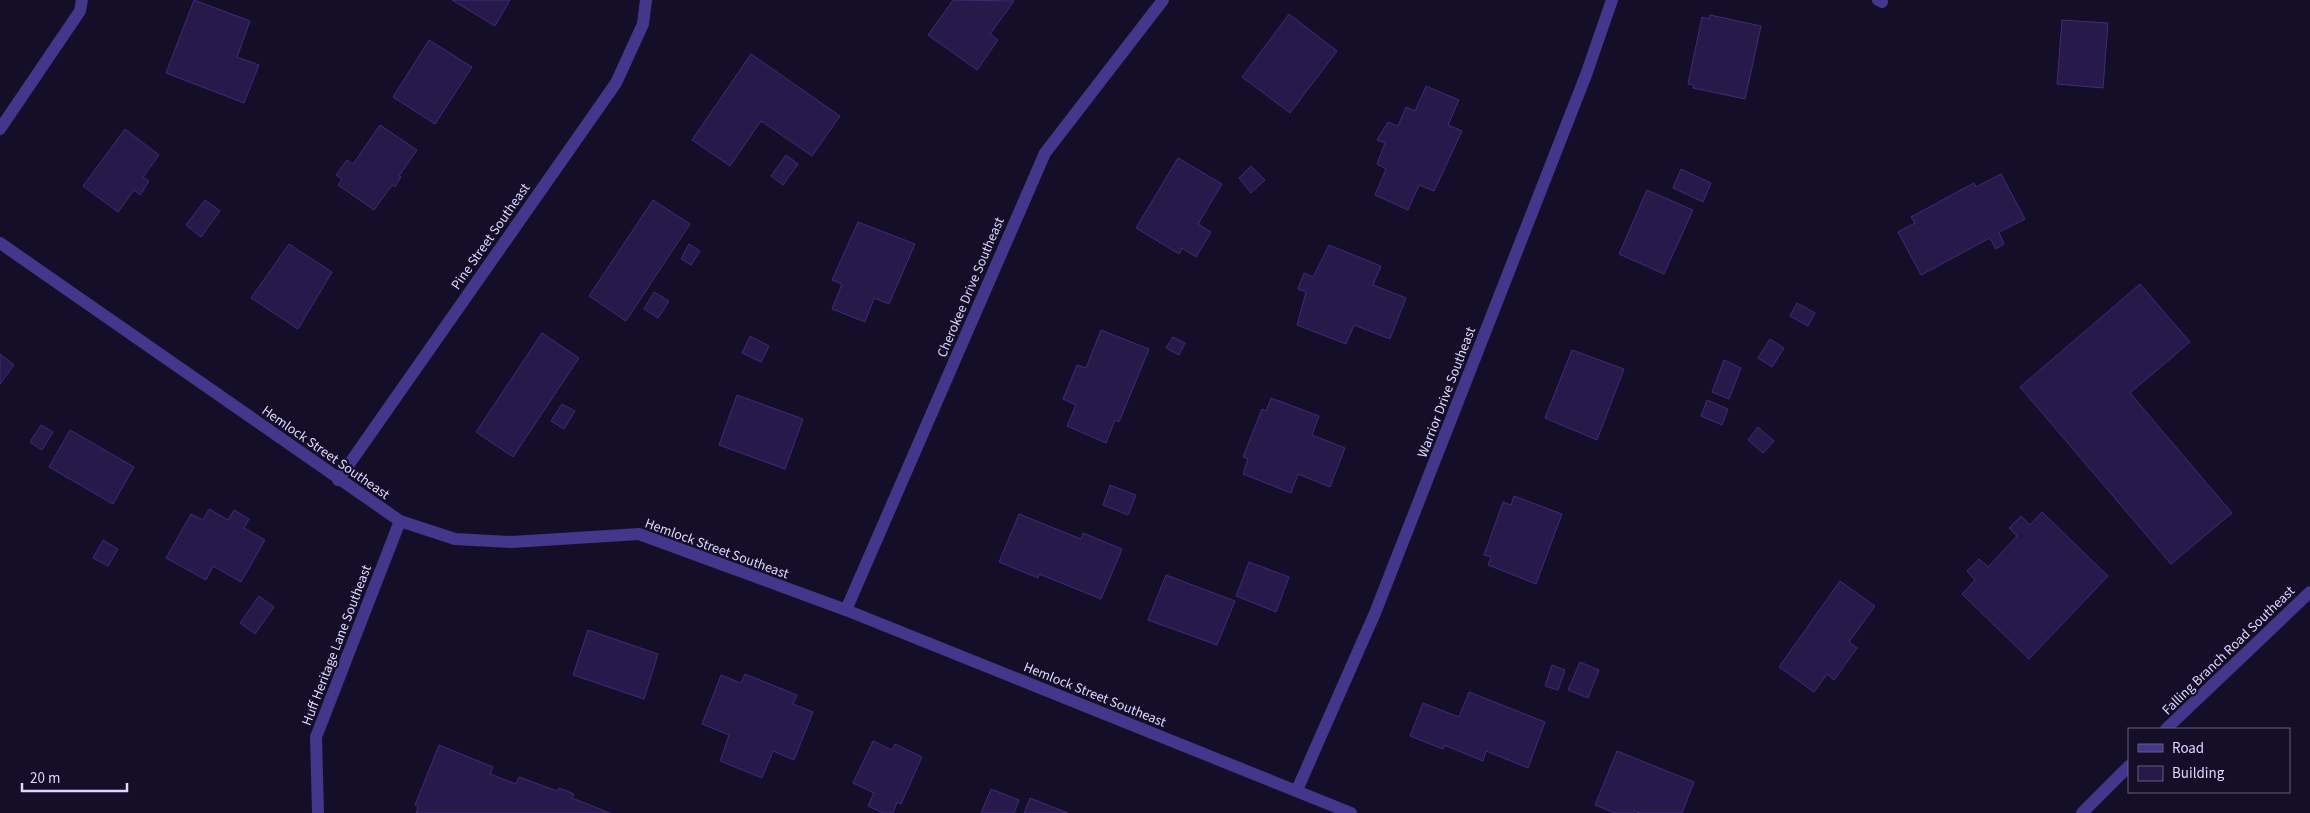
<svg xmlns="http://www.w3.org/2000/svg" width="2310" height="813" font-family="'Source Sans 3',sans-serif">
<rect width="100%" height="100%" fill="#150e29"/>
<g fill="#28194b" stroke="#412a79">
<polygon points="194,0 250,21 237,57 259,65 244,103 166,73"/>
<polygon points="452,0 510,0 495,26"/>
<polygon points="953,0 1014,1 990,34 998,40 977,70 928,35"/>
<polygon points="1289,14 1337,51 1290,113 1242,77"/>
<polygon points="1710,15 1761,26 1745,99 1693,88 1694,85 1688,84 1702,17 1709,19"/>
<polygon points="2062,20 2108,23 2103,88 2057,84"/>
<polygon points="429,40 472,67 435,124 393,97"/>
<polygon points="751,54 840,116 812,156 761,121 730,166 692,140"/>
<polygon points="1426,86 1459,100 1448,125 1462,131 1434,191 1419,185 1408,210 1375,195 1386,169 1377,164 1385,143 1377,140 1388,122 1398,126 1406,107 1415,111"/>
<polygon points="380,125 417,150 399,176 401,177 395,187 392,185 374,210 338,185 342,179 336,175 347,160 353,164"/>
<polygon points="125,129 159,155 143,177 149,181 140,195 134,190 118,212 83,186"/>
<polygon points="786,155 798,164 783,185 771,176"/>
<polygon points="1178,158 1222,184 1198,224 1211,232 1196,257 1182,248 1179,254 1136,228"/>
<polygon points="1251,166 1265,180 1251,193 1239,178"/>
<polygon points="1681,169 1711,183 1703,202 1673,188"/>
<polygon points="2001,174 2025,219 1999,232 2004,244 1996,249 1990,238 1921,275 1898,232 1915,223 1911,217 1974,183 1976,187"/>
<polygon points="1647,190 1693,210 1664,274 1619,254"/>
<polygon points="205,200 220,211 201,237 186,225"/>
<polygon points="653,200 690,224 626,321 589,296"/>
<polygon points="858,222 915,244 889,304 874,298 865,322 832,309 842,284 832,280"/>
<polygon points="289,244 332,272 298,329 251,298"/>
<polygon points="689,244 700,251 691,265 681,259"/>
<polygon points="1329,245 1381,266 1373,285 1406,298 1390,339 1354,325 1346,344 1297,325 1306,292 1298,289 1304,273 1313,277"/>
<polygon points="2140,284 2190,342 2130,393 2232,513 2171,564 2020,387"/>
<polygon points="654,292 669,301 658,318 644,309"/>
<polygon points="1797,303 1815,313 1808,326 1790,316"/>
<polygon points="1101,330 1149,349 1119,422 1115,420 1106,443 1067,426 1076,405 1063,399 1077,365 1086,368"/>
<polygon points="542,333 579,358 513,457 476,432"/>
<polygon points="750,336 769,346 761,362 742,353"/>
<polygon points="1173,337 1185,343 1179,355 1166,348"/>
<polygon points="1770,339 1784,348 1772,367 1758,358"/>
<polygon points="1572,350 1624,369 1597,440 1545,418"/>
<polygon points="0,354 14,365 0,384"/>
<polygon points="1724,360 1741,368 1729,399 1712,392"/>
<polygon points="737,395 803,419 785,469 719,445"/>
<polygon points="1271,398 1319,416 1312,435 1345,448 1330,487 1298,474 1291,493 1243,474 1248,459 1243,457 1262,409 1266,411"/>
<polygon points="1707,400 1728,409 1722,425 1701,416"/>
<polygon points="562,404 575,411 564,429 551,421"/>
<polygon points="41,425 53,432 42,450 30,442"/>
<polygon points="1758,427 1774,441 1763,453 1748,440"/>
<polygon points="70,430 134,467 113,504 49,467"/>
<polygon points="1110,485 1136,495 1128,515 1103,505"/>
<polygon points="1514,496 1562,514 1536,584 1488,565 1491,557 1484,555 1503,502 1511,505"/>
<polygon points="209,509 228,520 234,510 249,519 244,528 265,540 241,582 213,566 206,580 166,558 191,514 203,520"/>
<polygon points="2042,512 2108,576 2029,659 1962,594 1975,580 1967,571 1979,559 1988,567 2017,536 2009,528 2021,516 2030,525"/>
<polygon points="1019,514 1081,539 1083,533 1122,549 1101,599 1039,574 1038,578 999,562"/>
<polygon points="103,540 118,549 108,566 93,558"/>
<polygon points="1249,562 1289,577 1276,612 1236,596"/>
<polygon points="1166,575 1235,601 1217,645 1148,620"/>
<polygon points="1840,581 1875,606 1849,642 1857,648 1834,680 1827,674 1814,692 1779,667"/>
<polygon points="259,596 274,607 255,634 240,623"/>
<polygon points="588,630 658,654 644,699 573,675"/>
<polygon points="1580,662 1599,670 1588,698 1568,690"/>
<polygon points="1552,665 1565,670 1558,690 1545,686"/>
<polygon points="745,674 797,695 793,704 813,712 794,760 773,751 762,778 720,761 729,735 702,724 721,675 741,683"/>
<polygon points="1469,692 1545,722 1528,768 1486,751 1483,761 1444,745 1443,749 1410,736 1423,703 1459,717"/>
<polygon points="873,741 892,750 895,744 922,757 901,804 897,802 893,813 883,813 868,806 874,793 853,783"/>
<polygon points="439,745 493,767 490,774 516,784 519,777 557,791 559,788 574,794 572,798 610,813 416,813 418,807 415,805"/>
<polygon points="1617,751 1694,782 1682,813 1640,813 1634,811 1633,813 1615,813 1595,805"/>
<polygon points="991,789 1019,800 1014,813 981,813"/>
<polygon points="1030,798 1068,813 1024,813"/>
</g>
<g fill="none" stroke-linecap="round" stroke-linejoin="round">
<g stroke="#42378b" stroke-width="12">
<polyline points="1878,0 1882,2"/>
<polyline points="0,129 80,11 82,0"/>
<polyline points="0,243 400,521 455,539 512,542 639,534 846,610 1351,813"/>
<polyline points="338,480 616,83 643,24 646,0"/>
<polyline points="846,610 1045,153 1163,0"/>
<polyline points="2166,729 2310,592"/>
<polyline points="1297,790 1375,613 1586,75 1612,0"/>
<polyline points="318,813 316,737 400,521"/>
<polyline points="2082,813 2129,766"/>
</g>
</g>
<g text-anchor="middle" stroke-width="4.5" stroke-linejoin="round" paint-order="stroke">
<g font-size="14" fill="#dfd7ff" stroke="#150e29">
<text transform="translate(490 236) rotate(-55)" y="5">Pine Street Southeast</text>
<text transform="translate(970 287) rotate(-67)" y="5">Cherokee Drive Southeast</text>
<text transform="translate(1446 392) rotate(-69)" y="5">Warrior Drive Southeast</text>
<text transform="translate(326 452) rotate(35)" y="5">Hemlock Street Southeast</text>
<text transform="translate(717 548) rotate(20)" y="5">Hemlock Street Southeast</text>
<text transform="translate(336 645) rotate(-69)" y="5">Huff Heritage Lane Southeast</text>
<text transform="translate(2228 650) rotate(-44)" y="5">Falling Branch Road Southeast</text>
<text transform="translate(1095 694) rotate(22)" y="5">Hemlock Street Southeast</text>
</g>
</g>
<rect x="2128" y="728" width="162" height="65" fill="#150e29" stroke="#665e7f"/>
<rect x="2138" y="744" width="25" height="8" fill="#42378b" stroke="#665e7f"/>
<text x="2172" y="753" font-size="15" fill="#dfd7ff">Road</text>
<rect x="2138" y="766" width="25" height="15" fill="#28194b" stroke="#665e7f"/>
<text x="2172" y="778" font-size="15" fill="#dfd7ff">Building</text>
<path d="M22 783v8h105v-8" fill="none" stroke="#dfd7ff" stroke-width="2.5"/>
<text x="30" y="783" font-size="15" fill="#dfd7ff" stroke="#150e29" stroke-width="4" paint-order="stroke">20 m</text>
</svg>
